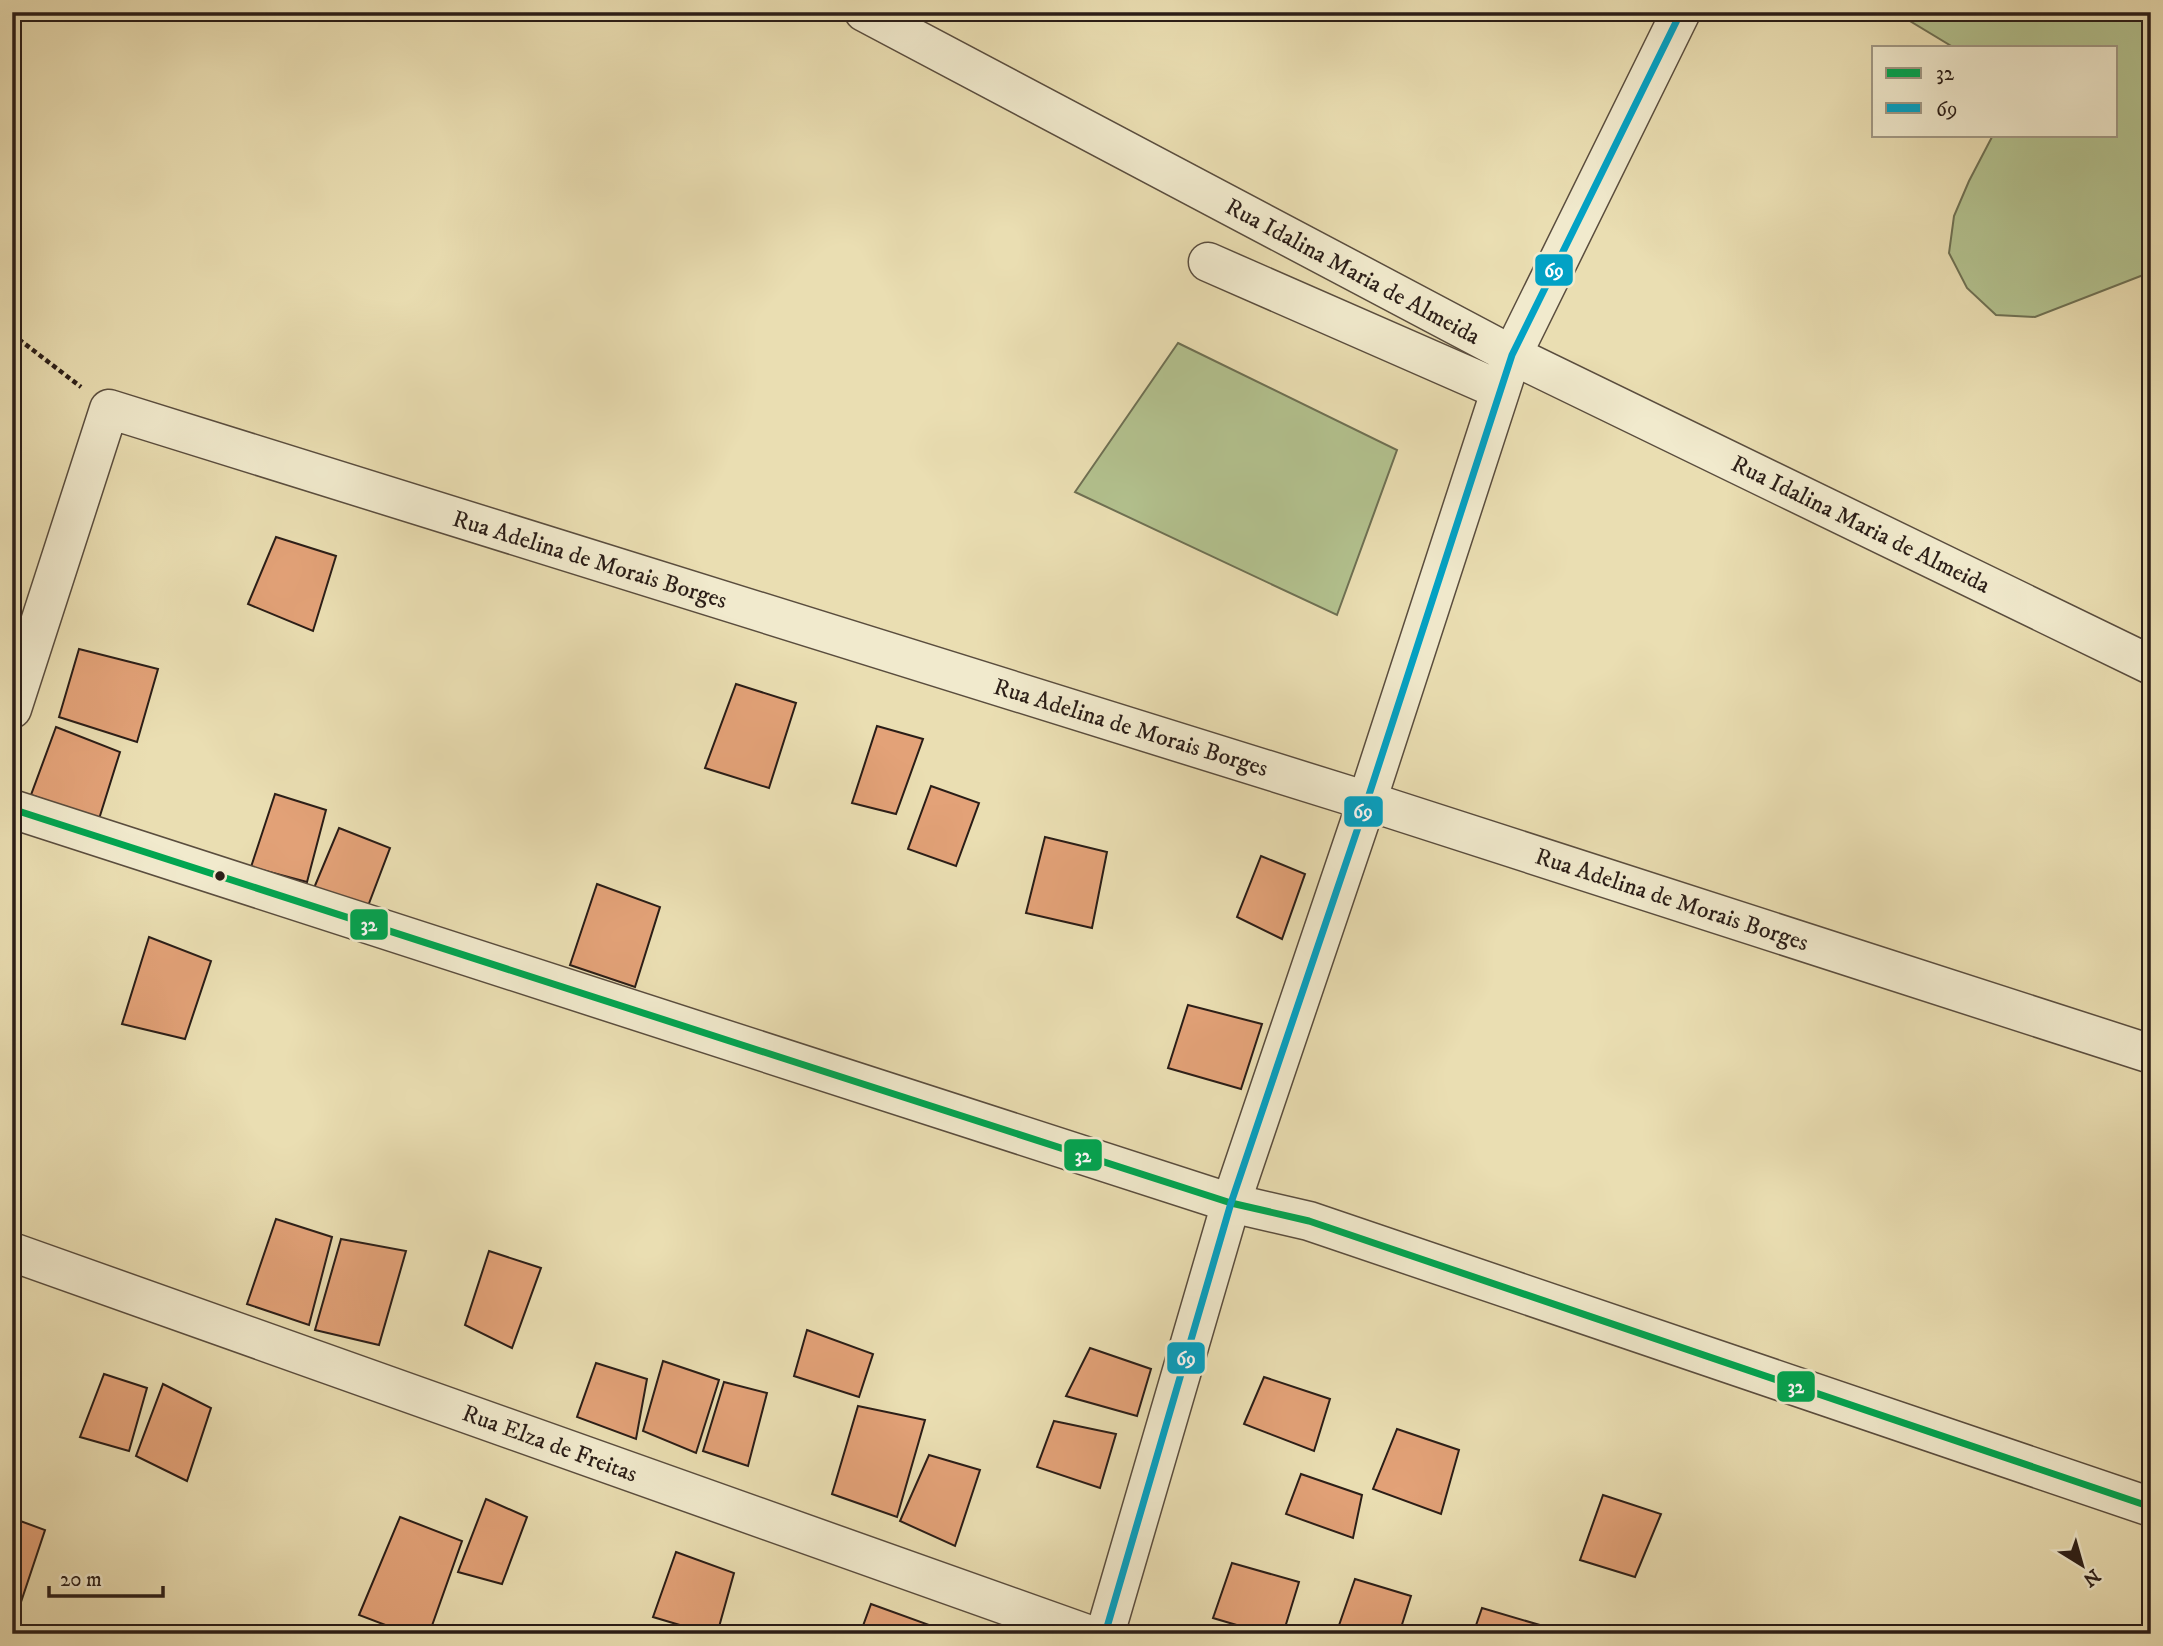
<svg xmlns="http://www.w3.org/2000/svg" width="2163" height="1646" font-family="'IM FELL DW Pica',serif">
<rect width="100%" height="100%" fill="#eadeb2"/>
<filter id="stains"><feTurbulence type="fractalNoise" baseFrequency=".00286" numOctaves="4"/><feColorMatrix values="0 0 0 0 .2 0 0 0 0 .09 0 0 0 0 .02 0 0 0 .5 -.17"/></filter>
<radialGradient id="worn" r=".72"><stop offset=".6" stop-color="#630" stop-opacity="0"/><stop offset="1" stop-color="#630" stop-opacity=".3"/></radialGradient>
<g fill="#b3c28f" stroke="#6e7053" stroke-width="2">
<polygon points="1895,12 2051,12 2061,20 2072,12 2151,12 2151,272 2035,317 1996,315 1967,288 1949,253 1954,216 1969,181 1993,135 2116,135 2116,47 1953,47"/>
<polygon points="1178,343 1397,450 1337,615 1075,492"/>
</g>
<g fill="#e3a278" stroke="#2a1d17" stroke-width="2">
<polygon points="276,537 336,556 313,631 248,604"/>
<polygon points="79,649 158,669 137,742 59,717"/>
<polygon points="736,684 796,703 769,788 705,768"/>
<polygon points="877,726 923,739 896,814 852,803"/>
<polygon points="56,727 120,752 99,819 31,795"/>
<polygon points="931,786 979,803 956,866 908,849"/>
<polygon points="275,794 326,810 307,882 251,867"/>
<polygon points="339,828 390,848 368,906 314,888"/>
<polygon points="1045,837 1107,852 1092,928 1026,913"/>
<polygon points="1261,856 1305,874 1282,939 1237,917"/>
<polygon points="597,884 660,907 635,987 570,965"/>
<polygon points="149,937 211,961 185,1039 122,1024"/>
<polygon points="1188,1005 1262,1024 1241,1089 1168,1068"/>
<polygon points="276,1219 332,1237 309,1325 247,1304"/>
<polygon points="341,1239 406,1251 379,1345 315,1330"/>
<polygon points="489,1251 541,1268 512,1348 465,1325"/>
<polygon points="807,1330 873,1354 859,1397 794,1376"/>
<polygon points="1090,1348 1151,1369 1137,1416 1066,1396"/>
<polygon points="663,1361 719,1380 696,1453 643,1431"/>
<polygon points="596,1363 647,1379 636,1439 577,1417"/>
<polygon points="104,1374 147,1388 129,1451 80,1437"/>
<polygon points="1264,1377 1330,1399 1314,1451 1244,1424"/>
<polygon points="724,1382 767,1393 748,1466 703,1451"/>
<polygon points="163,1384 211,1408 187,1481 136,1456"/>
<polygon points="858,1406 925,1420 897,1517 832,1494"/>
<polygon points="1054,1421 1116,1434 1100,1488 1037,1467"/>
<polygon points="1397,1429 1459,1450 1441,1514 1373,1489"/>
<polygon points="929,1455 980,1470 955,1546 900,1521"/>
<polygon points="1301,1474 1362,1495 1353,1538 1286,1514"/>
<polygon points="1603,1495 1661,1514 1635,1577 1580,1560"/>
<polygon points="486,1499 527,1517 502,1584 458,1572"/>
<polygon points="400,1517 462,1541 429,1634 409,1634 359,1615"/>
<polygon points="12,1518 45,1530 21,1602 12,1599"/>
<polygon points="676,1552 734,1573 717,1634 710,1634 653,1617"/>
<polygon points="1232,1563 1299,1582 1283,1634 1267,1634 1213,1618"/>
<polygon points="1355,1579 1411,1596 1399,1634 1336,1634"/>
<polygon points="871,1604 932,1626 929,1634 860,1634"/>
<polygon points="1482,1608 1550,1628 1548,1634 1473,1634"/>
</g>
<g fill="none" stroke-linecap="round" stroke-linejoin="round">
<g stroke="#5a4d3e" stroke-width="41">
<g id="minor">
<polyline points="864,12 1512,355 2151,665"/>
<polyline points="1208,262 1500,390"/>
<polyline points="12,709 109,409 1367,801 2151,1054"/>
<polyline points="12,809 1231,1203 1309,1221 2151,1507"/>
<polyline points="12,1252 1087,1634"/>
<polyline points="1105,1634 1231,1203 1367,801 1512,355 1681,12"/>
</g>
</g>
<polyline stroke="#2a1d17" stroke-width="4.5" stroke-dasharray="5 3.5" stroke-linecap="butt" points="12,334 81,387"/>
<use href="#minor" stroke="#f1eacd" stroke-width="38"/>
<g stroke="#f1eacd" stroke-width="12">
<polyline id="bus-1" points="12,809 1231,1203 1309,1221 2151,1507"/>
</g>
<g stroke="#f1eacd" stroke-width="12">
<polyline id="bus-2" points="1105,1634 1231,1203 1367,801 1512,355 1681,12"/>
</g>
<use href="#bus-1" stroke="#00a651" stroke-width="7"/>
<use href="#bus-2" stroke="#02a2c5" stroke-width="7"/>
</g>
<circle fill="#2a1d17" stroke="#f1eacd" stroke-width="2.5" cx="220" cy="876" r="6"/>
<g text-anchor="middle" stroke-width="5" stroke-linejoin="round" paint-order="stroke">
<g font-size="24" fill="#2a1d17" stroke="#f1eacd">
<text transform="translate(1353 271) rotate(28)" y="8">Rua Idalina Maria de Almeida</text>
<text transform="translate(1861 524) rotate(26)" y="8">Rua Idalina Maria de Almeida</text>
<text transform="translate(590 559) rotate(17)" y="8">Rua Adelina de Morais Borges</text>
<text transform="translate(1131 727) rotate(17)" y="8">Rua Adelina de Morais Borges</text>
<text transform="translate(1672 899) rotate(18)" y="8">Rua Adelina de Morais Borges</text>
<text transform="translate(550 1443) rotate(20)" y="8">Rua Elza de Freitas</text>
</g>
</g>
<g stroke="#f1eacd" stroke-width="2.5">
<rect x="1534" y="253" width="40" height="34" rx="7" fill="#02a2c5"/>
<rect x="1343" y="795" width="41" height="33" rx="7" fill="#02a2c5"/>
<rect x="349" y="908" width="40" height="33" rx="7" fill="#00a651"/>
<rect x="1063" y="1138" width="40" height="34" rx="7" fill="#00a651"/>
<rect x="1166" y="1341" width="40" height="34" rx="7" fill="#02a2c5"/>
<rect x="1776" y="1370" width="40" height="33" rx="7" fill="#00a651"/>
</g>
<g font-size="19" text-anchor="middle" font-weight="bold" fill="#fff">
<text x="1554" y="277">69</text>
<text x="1363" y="818">69</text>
<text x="369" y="931">32</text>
<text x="1083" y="1162">32</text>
<text x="1186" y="1365">69</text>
<text x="1796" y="1393">32</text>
</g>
<rect width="2163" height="1646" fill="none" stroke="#eadeb2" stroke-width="42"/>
<rect x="14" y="14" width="2135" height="1618" fill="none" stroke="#2a1d17" stroke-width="3.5"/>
<rect x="21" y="21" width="2121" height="1604" fill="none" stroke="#2a1d17" stroke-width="2"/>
<rect x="1872" y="46" width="245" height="91" fill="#f1eacd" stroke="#a19884" stroke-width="2"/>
<rect x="1886" y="68" width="35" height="10" fill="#00a651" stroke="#a19884" stroke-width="2"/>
<text x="1936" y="80" font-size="21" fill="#2a1d17">32</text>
<rect x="1886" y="103" width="35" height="10" fill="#02a2c5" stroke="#a19884" stroke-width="2"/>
<text x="1936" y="116" font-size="21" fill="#2a1d17">69</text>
<g transform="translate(2082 1565) rotate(143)" stroke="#f1eacd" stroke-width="5" paint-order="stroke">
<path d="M0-5L12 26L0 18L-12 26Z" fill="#2a1d17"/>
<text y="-10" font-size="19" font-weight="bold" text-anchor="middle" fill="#2a1d17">N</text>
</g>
<path d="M49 1586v10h114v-10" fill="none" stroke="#2a1d17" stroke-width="3.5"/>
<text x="60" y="1586" font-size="21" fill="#2a1d17" stroke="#f1eacd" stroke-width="5" paint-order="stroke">20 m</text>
<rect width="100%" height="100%" filter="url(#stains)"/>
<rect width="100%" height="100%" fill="url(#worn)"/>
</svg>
